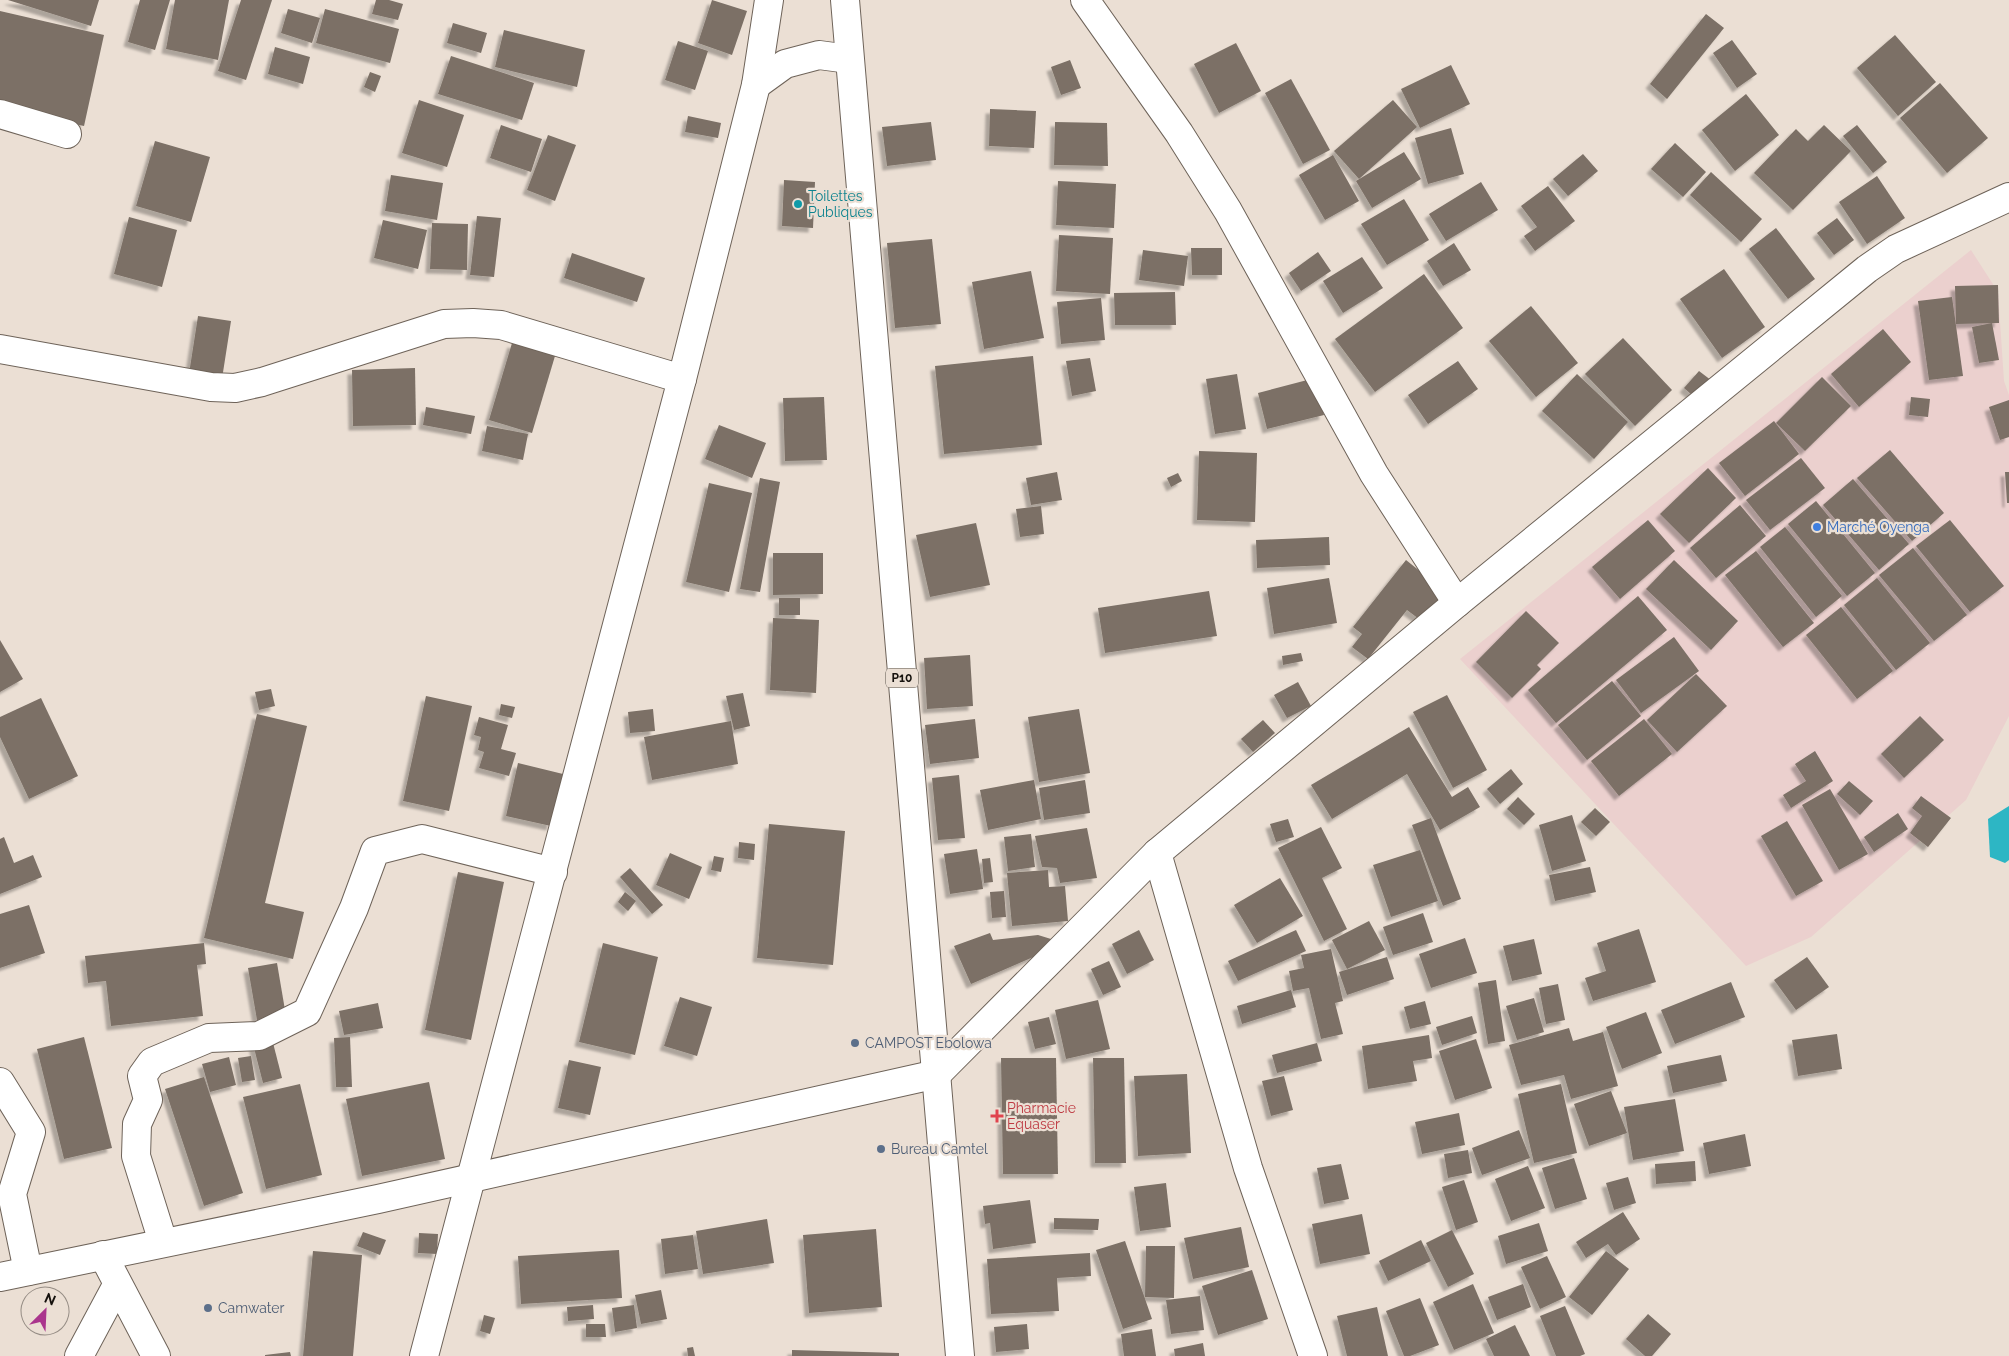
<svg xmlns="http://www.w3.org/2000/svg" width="2009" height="1356" font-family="Raleway,sans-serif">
<defs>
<filter id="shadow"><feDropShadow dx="-4.5" dy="4.5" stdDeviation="1" flood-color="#0004"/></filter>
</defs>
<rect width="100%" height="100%" fill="#ebdfd4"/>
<polygon fill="#ebd0ce" points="1971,250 1998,292 2004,381 2009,395 2009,716 1966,800 1811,937 1746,966 1460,659"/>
<polygon fill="#2db6c4" points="2009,806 2009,860 2005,863 1990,857 1988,819"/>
<g fill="#7b7066" filter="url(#shadow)">
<polygon points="8,0 99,0 91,26"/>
<polygon points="140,0 170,0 155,50 128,42"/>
<polygon points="175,0 229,0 218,60 166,49"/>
<polygon points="241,0 272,0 246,80 218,71"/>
<polygon points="376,0 389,0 403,4 398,20 372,14"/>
<polygon points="712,0 747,11 732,55 698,43"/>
<polygon points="288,9 320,18 312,43 281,33"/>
<polygon points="325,9 399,29 390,63 316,43"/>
<polygon points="0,11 104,35 84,126 0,108"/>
<polygon points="1706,14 1724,28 1667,99 1650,84"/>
<polygon points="453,23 487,33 481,53 447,43"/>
<polygon points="504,30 585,50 577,87 495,67"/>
<polygon points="1895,35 1936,82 1898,116 1857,68"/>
<polygon points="1732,40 1757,74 1737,88 1713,53"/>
<polygon points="678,41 708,51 695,90 665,80"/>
<polygon points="1236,43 1261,91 1219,113 1194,64"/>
<polygon points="275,47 310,57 303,84 268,74"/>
<polygon points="451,56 534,83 522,120 438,94"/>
<polygon points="1070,60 1081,88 1061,95 1051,67"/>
<polygon points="1451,65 1470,104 1420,128 1401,89"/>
<polygon points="370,72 381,76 375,92 364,87"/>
<polygon points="1291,79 1330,150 1303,164 1265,93"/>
<polygon points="1940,83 1988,138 1947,173 1900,118"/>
<polygon points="1746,94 1779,135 1735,171 1702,130"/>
<polygon points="419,100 464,115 447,167 402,153"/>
<polygon points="1393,100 1417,127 1359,179 1334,151"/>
<polygon points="990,109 1036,111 1034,148 989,146"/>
<polygon points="688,116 721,123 718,138 685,132"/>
<polygon points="931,122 936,160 887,166 882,127"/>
<polygon points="1055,122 1107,123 1108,166 1054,165"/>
<polygon points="501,125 542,139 531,172 490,158"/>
<polygon points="1824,125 1851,151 1793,210 1754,173 1796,129 1808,141"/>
<polygon points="1857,125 1887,162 1873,173 1843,136"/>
<polygon points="1451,128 1464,174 1428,184 1415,138"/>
<polygon points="548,135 576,145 555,201 527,190"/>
<polygon points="155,141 210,157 191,222 136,206"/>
<polygon points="1675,143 1706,172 1683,197 1651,169"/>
<polygon points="1404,152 1421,179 1372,208 1356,181"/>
<polygon points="1583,154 1598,171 1568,196 1553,179"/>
<polygon points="1333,155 1359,201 1325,220 1299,175"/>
<polygon points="1711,172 1762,219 1741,242 1690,195"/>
<polygon points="391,175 443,183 437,220 385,211"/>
<polygon points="1877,176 1905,218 1867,244 1839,202"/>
<polygon points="784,180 815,182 813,228 782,226"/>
<polygon points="1058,181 1116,184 1114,228 1056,225"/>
<polygon points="1481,182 1498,210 1446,241 1429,214"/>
<polygon points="1548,186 1575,221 1535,251 1524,236 1537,227 1521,206"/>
<polygon points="1404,199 1429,240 1387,265 1361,224"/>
<polygon points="477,216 501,218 494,277 470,275"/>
<polygon points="129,217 177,230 162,287 114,274"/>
<polygon points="1837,218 1854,240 1834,255 1817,233"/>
<polygon points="383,220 427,230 418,269 374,258"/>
<polygon points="432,223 468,224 467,270 430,269"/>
<polygon points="1776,228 1815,279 1788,299 1749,249"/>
<polygon points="1059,235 1113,238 1110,294 1056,291"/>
<polygon points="932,239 941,324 895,328 887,243"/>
<polygon points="1454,243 1471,270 1443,286 1427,261"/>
<polygon points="1191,248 1222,248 1222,275 1192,275"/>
<polygon points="1143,250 1188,256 1184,286 1139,280"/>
<polygon points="1318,252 1331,271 1301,291 1289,273"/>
<polygon points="572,253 645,278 637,302 564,278"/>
<polygon points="1362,257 1383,288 1343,313 1323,281"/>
<polygon points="1724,269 1765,327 1722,358 1680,299"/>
<polygon points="1031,271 1044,338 984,349 972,282"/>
<polygon points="1424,274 1463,328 1375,392 1335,339"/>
<polygon points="1998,285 1999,323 1956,324 1955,286"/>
<polygon points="1175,292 1176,325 1115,325 1114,293"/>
<polygon points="1952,297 1963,376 1929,380 1918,301"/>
<polygon points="1101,298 1105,340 1061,344 1057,302"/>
<polygon points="1531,306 1578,363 1536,397 1489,341"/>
<polygon points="198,316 231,321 221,385 188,380"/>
<polygon points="1992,323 1999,360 1979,363 1972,327"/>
<polygon points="1883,329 1911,362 1859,407 1831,374"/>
<polygon points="1623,338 1672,390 1635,426 1585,374"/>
<polygon points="512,343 555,356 532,433 489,420"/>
<polygon points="1033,356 1042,445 944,454 935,366"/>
<polygon points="1090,358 1096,391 1072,396 1066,361"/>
<polygon points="1458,361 1478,389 1428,424 1408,395"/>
<polygon points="415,368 416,425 353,426 352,370"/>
<polygon points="1699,371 1716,384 1700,402 1684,388"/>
<polygon points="1237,374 1246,429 1215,434 1206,379"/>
<polygon points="1577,374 1628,422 1594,459 1542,411"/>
<polygon points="1822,377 1851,406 1805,451 1776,423"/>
<polygon points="1315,378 1324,415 1267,429 1258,393"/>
<polygon points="824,397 827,460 785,461 783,398"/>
<polygon points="1911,397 1930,399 1928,417 1909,415"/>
<polygon points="2009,400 2009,437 2000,440 1989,407"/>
<polygon points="426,407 475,416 471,434 423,425"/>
<polygon points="1774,421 1799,454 1745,496 1719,463"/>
<polygon points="719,425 766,443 752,478 705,459"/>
<polygon points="487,426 528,434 523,460 482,451"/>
<polygon points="1890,450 1944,513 1912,541 1857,478"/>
<polygon points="1199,451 1257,453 1255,522 1197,520"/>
<polygon points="1801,458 1825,488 1770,530 1746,500"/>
<polygon points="1708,468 1736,498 1689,543 1660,514"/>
<polygon points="1057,472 1062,500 1031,505 1026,478"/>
<polygon points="2005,472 2009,472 2009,503 2007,503"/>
<polygon points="1178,473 1182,481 1171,487 1167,478"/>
<polygon points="760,478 780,482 760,592 740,589"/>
<polygon points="1853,479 1909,544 1879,570 1823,505"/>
<polygon points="709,483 752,493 729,592 686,582"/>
<polygon points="1816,501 1875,573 1847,596 1788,524"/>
<polygon points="1740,505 1766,536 1716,578 1690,548"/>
<polygon points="1041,506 1044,534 1020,537 1016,509"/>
<polygon points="1648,520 1675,551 1620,599 1592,567"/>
<polygon points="1950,520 2004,586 1970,612 1916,546"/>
<polygon points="976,523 990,585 930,597 916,535"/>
<polygon points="1785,527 1842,596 1816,617 1760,547"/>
<polygon points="1329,537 1330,565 1257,568 1256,540"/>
<polygon points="1913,548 1967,615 1934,641 1879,575"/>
<polygon points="1756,551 1814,623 1783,647 1725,575"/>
<polygon points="773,553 823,553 823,594 773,595"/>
<polygon points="1406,560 1446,592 1423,622 1407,610 1368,659 1352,647 1362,634 1353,627"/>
<polygon points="1674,560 1738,621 1711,650 1646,589"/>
<polygon points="1329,578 1337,623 1274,634 1267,588"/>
<polygon points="1877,578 1930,643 1896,670 1844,605"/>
<polygon points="1209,591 1217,636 1105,653 1098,608"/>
<polygon points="1638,596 1667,630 1556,723 1528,690"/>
<rect x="779" y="598" width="21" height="17"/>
<polygon points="1841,607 1893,671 1857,699 1806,635"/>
<polygon points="1526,611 1559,643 1537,665 1541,669 1512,698 1476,662"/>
<polygon points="773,618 819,620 816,693 770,690"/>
<polygon points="1674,637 1699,671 1641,713 1616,680"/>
<polygon points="0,640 23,679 0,692"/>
<polygon points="1301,653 1303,661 1283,665 1282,656"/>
<polygon points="970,655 973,706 927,709 924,658"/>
<polygon points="1696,674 1727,706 1677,752 1647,720"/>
<polygon points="1612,681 1641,716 1587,760 1558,725"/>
<polygon points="1298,682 1311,706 1287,718 1274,695"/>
<polygon points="271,689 275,706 259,710 255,692"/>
<polygon points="743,693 750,726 734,730 726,696"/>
<polygon points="1447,695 1487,770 1453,788 1413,712"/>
<polygon points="426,696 472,706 449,811 403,801"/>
<polygon points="41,698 78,776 29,799 0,737 0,717"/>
<polygon points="501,704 515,707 512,718 499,715"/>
<polygon points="653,709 655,731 630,733 628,712"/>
<polygon points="1079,709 1090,773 1039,782 1028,717"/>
<polygon points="257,714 307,726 265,903 304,912 293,959 204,938"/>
<polygon points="1920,716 1944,740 1904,778 1881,754"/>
<polygon points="479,717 508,725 501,749 516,753 509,776 479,768 484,752 478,750 481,737 474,735"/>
<polygon points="975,719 979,758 930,764 925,725"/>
<polygon points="1644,719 1672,754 1619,796 1591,761"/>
<polygon points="1263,720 1275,733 1253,752 1241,739"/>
<polygon points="731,721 738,764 652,780 644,737"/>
<polygon points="1409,727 1452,797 1468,787 1480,807 1440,830 1407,774 1332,819 1311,785"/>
<polygon points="1815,751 1833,781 1791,808 1783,795 1806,781 1795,764"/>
<polygon points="518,763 563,774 551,826 506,816"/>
<polygon points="1511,769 1523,784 1500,804 1487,789"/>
<polygon points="959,775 965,838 938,840 932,778"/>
<polygon points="1034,780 1041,819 988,830 980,790"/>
<polygon points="1085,780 1090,813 1044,820 1039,788"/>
<polygon points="1849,781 1873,801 1860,815 1837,794"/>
<polygon points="1830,789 1868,854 1839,870 1802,805"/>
<polygon points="1921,796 1951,818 1928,847 1910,833 1922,816 1912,808"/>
<polygon points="1518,797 1535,814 1524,825 1507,809"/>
<polygon points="1595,808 1610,822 1596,836 1581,822"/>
<polygon points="1898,813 1908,829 1874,852 1864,837"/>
<polygon points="1572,815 1586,861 1552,871 1539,825"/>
<polygon points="1431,818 1461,899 1443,906 1412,825"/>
<polygon points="1288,819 1294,837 1276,842 1270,824"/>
<polygon points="1787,821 1823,881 1796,896 1761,836"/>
<polygon points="769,824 845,831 833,965 757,958"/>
<polygon points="1321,827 1342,868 1322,878 1347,929 1324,941 1278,848"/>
<polygon points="1087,828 1097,878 1060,883 1057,868 1042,867 1035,836"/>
<polygon points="1031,834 1035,867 1008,871 1004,837"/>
<polygon points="4,837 14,863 33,855 42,877 0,894 0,839"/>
<polygon points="739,842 755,844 754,860 738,858"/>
<polygon points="977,849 983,889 950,894 944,854"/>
<polygon points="1420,850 1438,901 1391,917 1373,865"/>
<polygon points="670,853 702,867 689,899 656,885"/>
<polygon points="714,856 724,858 721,872 711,870"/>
<polygon points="990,858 993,882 984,883 982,859"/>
<polygon points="1590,867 1596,892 1555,901 1549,875"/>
<polygon points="630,868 663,905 652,914 620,877"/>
<polygon points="1048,870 1049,887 1065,886 1068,921 1012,926 1007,873"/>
<polygon points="458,872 504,882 471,1040 425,1030"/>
<polygon points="1280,878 1303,916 1257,943 1234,905"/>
<polygon points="1004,891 1006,917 992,918 990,892"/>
<polygon points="625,892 636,901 628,911 618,902"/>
<polygon points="29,905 45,953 0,968 0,914"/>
<polygon points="1423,913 1433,942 1393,955 1383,927"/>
<polygon points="1369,921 1385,950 1347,969 1332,940"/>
<polygon points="1639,929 1656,982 1593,1001 1585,978 1606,971 1597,943"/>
<polygon points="1139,930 1154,960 1127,974 1112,944"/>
<polygon points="1296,930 1306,951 1238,981 1228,961"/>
<polygon points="990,933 993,940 1038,935 1051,939 1047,951 971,984 954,946"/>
<polygon points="1465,938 1477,973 1431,988 1419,954"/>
<polygon points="1534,939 1542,974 1512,981 1503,946"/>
<polygon points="204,943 206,964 197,965 203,1016 111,1026 106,981 88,983 85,956"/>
<polygon points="603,943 658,957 635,1055 579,1042"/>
<polygon points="1331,949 1343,1001 1335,1003 1343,1034 1321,1039 1309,988 1293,991 1289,971 1304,968 1301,955"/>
<polygon points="1387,957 1394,979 1347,995 1339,972"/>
<polygon points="1807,957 1829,987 1796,1010 1774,980"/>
<polygon points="1109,961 1121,987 1103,995 1091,969"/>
<polygon points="277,963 286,1016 257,1020 248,968"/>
<polygon points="1496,980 1505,1041 1488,1044 1478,983"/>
<polygon points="1731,982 1745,1017 1675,1044 1661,1010"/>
<polygon points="1558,984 1565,1020 1546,1024 1539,988"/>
<polygon points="1291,990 1296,1007 1242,1024 1237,1006"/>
<polygon points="680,997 712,1007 697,1056 664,1046"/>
<polygon points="1534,998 1544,1032 1517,1040 1506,1006"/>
<polygon points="1098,1000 1110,1049 1066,1059 1055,1010"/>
<polygon points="1425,1001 1431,1024 1410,1029 1404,1007"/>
<polygon points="378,1003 383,1028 344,1035 339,1011"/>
<polygon points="1646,1012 1662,1053 1622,1069 1606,1027"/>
<polygon points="1472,1016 1477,1033 1442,1045 1436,1027"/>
<polygon points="1049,1017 1056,1044 1035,1049 1028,1022"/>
<polygon points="1569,1028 1573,1041 1603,1032 1618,1086 1571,1099 1564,1075 1521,1085 1509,1045"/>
<polygon points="1837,1034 1842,1069 1798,1076 1792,1040"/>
<polygon points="1429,1035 1432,1058 1413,1061 1417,1081 1368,1089 1362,1046"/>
<polygon points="84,1037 112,1148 64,1159 37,1049"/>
<polygon points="350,1037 352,1087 336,1087 334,1038"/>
<polygon points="272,1039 282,1078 263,1083 253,1044"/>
<polygon points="1476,1039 1492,1088 1455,1100 1439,1051"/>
<polygon points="1317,1043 1322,1061 1277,1073 1272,1055"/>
<polygon points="1721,1055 1727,1081 1673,1093 1667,1066"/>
<polygon points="251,1056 255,1080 242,1082 238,1058"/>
<polygon points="229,1057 236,1085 210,1092 202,1064"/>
<polygon points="1001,1058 1056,1058 1058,1174 1003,1174"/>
<polygon points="1093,1058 1124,1058 1126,1163 1095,1163"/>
<polygon points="569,1060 601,1067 590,1115 558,1108"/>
<polygon points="1187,1074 1191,1153 1138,1156 1134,1076"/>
<polygon points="1284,1076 1293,1110 1271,1116 1262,1081"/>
<polygon points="204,1077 243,1193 204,1206 165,1089"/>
<polygon points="429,1082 445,1159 362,1176 346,1099"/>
<polygon points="300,1084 322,1175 266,1189 243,1097"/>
<polygon points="1561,1084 1577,1153 1534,1163 1518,1094"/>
<polygon points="1611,1091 1627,1133 1589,1146 1574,1104"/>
<polygon points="1675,1099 1684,1151 1633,1160 1624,1107"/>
<polygon points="1459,1113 1465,1145 1422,1154 1415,1122"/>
<polygon points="1519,1130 1530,1158 1482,1175 1472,1148"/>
<polygon points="1745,1134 1751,1166 1709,1174 1703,1143"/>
<polygon points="1468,1150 1472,1173 1448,1178 1444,1154"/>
<polygon points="1574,1158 1587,1199 1555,1209 1542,1168"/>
<polygon points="1695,1161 1696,1181 1656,1184 1655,1164"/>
<polygon points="1341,1164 1349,1199 1324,1204 1317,1168"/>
<polygon points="1528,1166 1545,1208 1511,1221 1495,1179"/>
<polygon points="1628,1177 1636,1203 1614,1210 1606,1183"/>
<polygon points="1464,1180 1478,1222 1456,1230 1442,1187"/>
<polygon points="1166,1183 1171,1227 1140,1231 1134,1187"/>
<polygon points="1030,1200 1036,1243 993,1249 990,1223 985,1224 983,1206"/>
<polygon points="1623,1212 1640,1239 1616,1255 1608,1244 1586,1258 1576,1242"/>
<polygon points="1362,1214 1370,1254 1320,1264 1312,1224"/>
<polygon points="1054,1218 1099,1219 1098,1230 1054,1229"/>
<polygon points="767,1219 774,1263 703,1274 696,1231"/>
<polygon points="1539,1223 1548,1251 1506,1264 1498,1236"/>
<polygon points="1241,1227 1249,1267 1193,1279 1184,1238"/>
<polygon points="876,1229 882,1307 809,1313 803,1235"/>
<polygon points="1452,1230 1474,1274 1448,1287 1426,1243"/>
<polygon points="363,1232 386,1240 380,1255 357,1246"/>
<polygon points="419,1233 438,1234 437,1254 418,1253"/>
<polygon points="693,1235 698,1269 665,1274 661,1239"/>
<polygon points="1421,1240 1431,1261 1388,1281 1379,1261"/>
<polygon points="1125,1241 1152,1319 1123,1329 1096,1250"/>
<polygon points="1146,1246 1175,1246 1174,1298 1145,1297"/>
<polygon points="619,1250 622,1298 521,1304 518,1256"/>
<polygon points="313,1251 362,1255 353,1356 303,1356"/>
<polygon points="1606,1251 1629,1269 1592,1315 1569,1297"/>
<polygon points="1090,1253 1091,1276 1057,1278 1059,1311 991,1314 987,1259"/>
<polygon points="1547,1256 1566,1297 1540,1309 1521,1267"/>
<polygon points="1252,1270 1268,1319 1218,1335 1202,1286"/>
<polygon points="1473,1284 1494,1333 1454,1350 1433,1302"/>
<polygon points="1523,1284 1531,1307 1497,1320 1488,1297"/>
<polygon points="661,1290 667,1319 641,1324 635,1295"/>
<polygon points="1200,1296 1204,1330 1171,1334 1166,1300"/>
<polygon points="1420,1298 1439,1345 1410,1356 1404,1356 1386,1311"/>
<polygon points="593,1305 594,1319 568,1321 567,1307"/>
<polygon points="634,1305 637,1328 615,1332 612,1308"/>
<polygon points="1565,1306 1585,1354 1580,1356 1556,1356 1540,1316"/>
<polygon points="1377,1307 1388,1356 1347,1356 1337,1316"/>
<polygon points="1648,1314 1671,1334 1652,1356 1645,1356 1626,1339"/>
<polygon points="484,1315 495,1318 490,1334 480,1331"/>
<polygon points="586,1324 605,1324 606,1337 586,1337"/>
<polygon points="1027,1324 1029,1349 996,1352 994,1327"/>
<polygon points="1515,1325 1530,1356 1494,1356 1486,1339"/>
<polygon points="1152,1329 1156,1356 1124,1356 1121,1334"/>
<polygon points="1203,1343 1205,1356 1175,1356 1174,1349"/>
<polygon points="693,1347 695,1356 688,1356 687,1348"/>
<polygon points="792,1350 899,1353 899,1356 792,1356"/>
<polygon points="290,1352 291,1356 265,1356 265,1355"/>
</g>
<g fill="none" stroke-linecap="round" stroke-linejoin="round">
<g stroke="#6e6359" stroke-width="30">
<g id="street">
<polyline points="1085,0 1179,133 1228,211 1374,474 1457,603"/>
<polyline points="0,114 67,134"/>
<polyline points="0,349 211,387 235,388 262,382 444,324 473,323 501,325 682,379"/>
<polyline points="1157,853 1248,1168 1313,1356"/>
<polyline points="0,1082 31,1132 12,1194 28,1271"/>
<polyline points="163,1242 136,1156 137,1124 148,1100 142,1076 152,1062 209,1038 259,1036 307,1012 354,908 375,851 422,839 553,872"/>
<polyline points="103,1255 156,1356"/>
<polyline points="0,1277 378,1199 937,1074"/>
<polyline points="79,1356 117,1285"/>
<polyline points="424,1356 682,379 756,85 769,0"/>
</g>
</g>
<g stroke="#6e6359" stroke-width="30">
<polyline id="secondary" points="937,1074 1157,853 1457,603 1867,269 1896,249 2009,197"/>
</g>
<g stroke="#6e6359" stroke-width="30">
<g id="primary">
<polyline points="845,0 960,1356"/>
<polyline points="756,85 785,64 819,55 849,59"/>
</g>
</g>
<use href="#street" stroke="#fff" stroke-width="28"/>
<use href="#secondary" stroke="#fff" stroke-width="28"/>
<use href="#primary" stroke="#fff" stroke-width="28"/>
</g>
<circle fill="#0f9aa8" stroke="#ebdfd4" stroke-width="2" cx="798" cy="204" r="5"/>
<circle fill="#3f7fe0" stroke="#ebdfd4" stroke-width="2" cx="1817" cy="527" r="5"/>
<g fill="#5c6f8a" stroke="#ebdfd4" stroke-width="2">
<circle cx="855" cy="1043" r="5"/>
<circle cx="881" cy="1149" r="5"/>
<circle cx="208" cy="1308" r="5"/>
</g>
<path fill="#e0444e" stroke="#ebdfd4" stroke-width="2" d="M994.5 1108.5h5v5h5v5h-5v5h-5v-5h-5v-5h5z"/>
<g text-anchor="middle" stroke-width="4.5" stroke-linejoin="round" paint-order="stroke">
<rect fill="#ebdfd4" stroke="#565049" stroke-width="1" x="886" y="668.5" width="32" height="19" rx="4"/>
<g font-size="12" font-weight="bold" fill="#16120e">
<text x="902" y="682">P10</text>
</g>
<g font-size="14" fill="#0d838f" stroke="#ebdfd4" text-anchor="start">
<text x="808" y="201">Toilettes<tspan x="808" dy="16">Publiques</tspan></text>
</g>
<g font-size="14" fill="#366cbe" stroke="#ebdfd4" text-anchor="start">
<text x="1827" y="532">Marché Oyenga</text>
</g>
<g font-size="14" fill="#4e5e75" stroke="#ebdfd4" text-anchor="start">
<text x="865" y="1048">CAMPOST Ebolowa</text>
<text x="891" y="1154">Bureau Camtel</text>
<text x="218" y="1313">Camwater</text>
</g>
<g font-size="14" fill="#be3a42" stroke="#ebdfd4" text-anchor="start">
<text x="1007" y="1113">Pharmacie<tspan x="1007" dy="16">Equaser</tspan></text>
</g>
</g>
<g transform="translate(45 1311) rotate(24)"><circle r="24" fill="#ebdfd4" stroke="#968d85"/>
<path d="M0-4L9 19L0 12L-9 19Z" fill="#aa358d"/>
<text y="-8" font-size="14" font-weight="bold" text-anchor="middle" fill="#16120e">N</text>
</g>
</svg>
